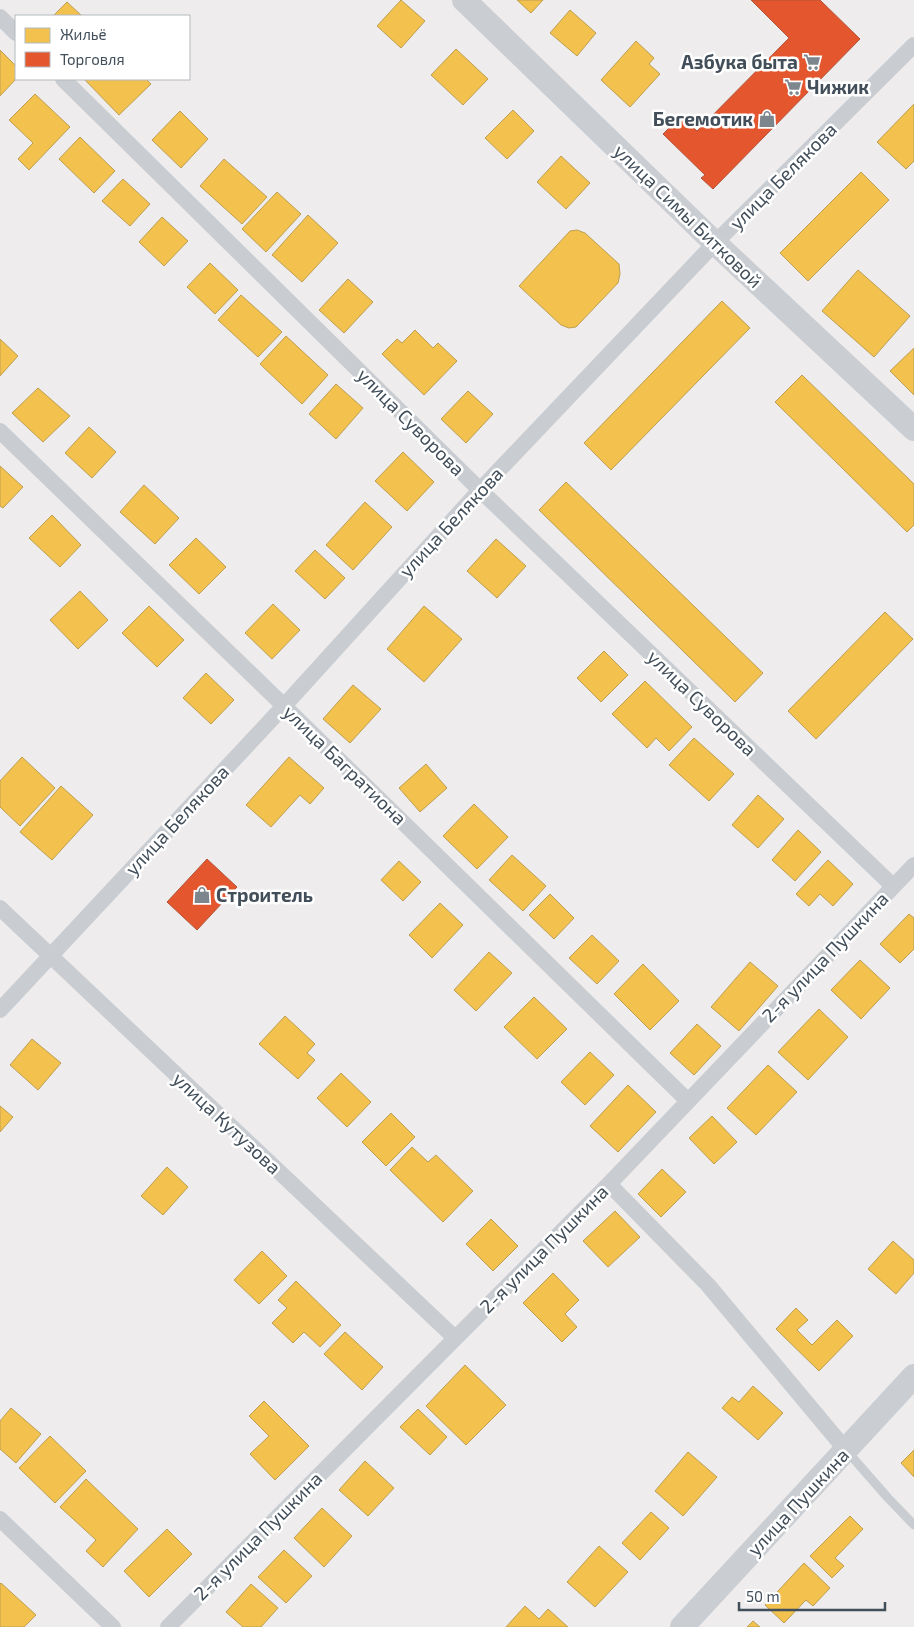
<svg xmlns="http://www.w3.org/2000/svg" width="914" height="1627" font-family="'Exo 2',sans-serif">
<rect width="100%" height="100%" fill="#eeecec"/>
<g fill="#f2c14e" stroke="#bd9f52">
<polygon points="401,0 425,21 401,48 377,26"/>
<polygon points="517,0 543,0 531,13"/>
<polygon points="67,2 82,16 53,16"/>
<polygon points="570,10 596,33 577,56 550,33"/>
<polygon points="636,41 654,58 649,64 660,74 630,107 601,80"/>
<polygon points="456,49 488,79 463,105 431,75"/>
<polygon points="0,50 16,66 16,79 0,96"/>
<polygon points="84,79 146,79 151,84 119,115"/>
<polygon points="35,94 70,127 29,170 18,159 33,143 9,120"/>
<polygon points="914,104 914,161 906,169 877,142"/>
<polygon points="513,110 534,131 507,159 485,138"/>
<polygon points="180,111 208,139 181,168 152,140"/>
<polygon points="80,137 115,171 94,193 59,159"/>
<polygon points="561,156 590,183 566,209 537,182"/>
<polygon points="224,159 267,197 242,224 200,186"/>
<polygon points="861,172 889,200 808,281 780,253"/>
<polygon points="123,179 150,204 130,226 102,201"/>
<polygon points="277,192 301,214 266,252 242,229"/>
<polygon points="308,215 338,243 302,282 272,255"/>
<polygon points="162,217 188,241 164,266 139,242"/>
<polygon points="577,230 585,233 619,264 620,274 618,283 576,327 569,328 561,325 519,286 570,231"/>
<polygon points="210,263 238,290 215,314 187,287"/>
<polygon points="858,270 910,316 874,357 822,311"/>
<polygon points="348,279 373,302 344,333 319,310"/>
<polygon points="241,295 282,332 258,357 218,320"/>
<polygon points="722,301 750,328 611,470 584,443"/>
<polygon points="415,330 433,348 438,343 457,361 424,395 382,354 397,339 402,343"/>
<polygon points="286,336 328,375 302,404 260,364"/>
<polygon points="0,339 18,356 0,376"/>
<polygon points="914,348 914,395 890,371"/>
<polygon points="802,375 914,484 914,525 907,532 775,402"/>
<polygon points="336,384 363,408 336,439 309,414"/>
<polygon points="38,388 70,416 43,442 12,413"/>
<polygon points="468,391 493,414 466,443 441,419"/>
<polygon points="89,427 116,452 92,478 65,453"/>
<polygon points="403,452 434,482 407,511 375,481"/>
<polygon points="0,466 23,487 3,508 0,506"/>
<polygon points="566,482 763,673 735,702 539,510"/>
<polygon points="144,485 179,518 155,544 120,512"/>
<polygon points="365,502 392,527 353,570 326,545"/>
<polygon points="52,515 81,545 60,567 29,538"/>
<polygon points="196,538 226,567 199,594 169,565"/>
<polygon points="496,539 526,566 497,598 467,571"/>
<polygon points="315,550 345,578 325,599 295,571"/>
<polygon points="80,591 108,620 78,649 50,620"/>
<polygon points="273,604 300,630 272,659 245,633"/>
<polygon points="149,606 184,640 157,667 122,633"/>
<polygon points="424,606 462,639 424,682 387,649"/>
<polygon points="885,612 913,639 816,739 788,711"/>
<polygon points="604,651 628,675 601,702 577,678"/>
<polygon points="206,673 234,700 211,724 183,698"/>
<polygon points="645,681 692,727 669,751 656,738 647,748 612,714"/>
<polygon points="353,685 381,709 350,743 323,719"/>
<polygon points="694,738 734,774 709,801 669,765"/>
<polygon points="22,757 55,788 20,826 0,807 0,781"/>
<polygon points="289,757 324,788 310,804 300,795 271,827 246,805"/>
<polygon points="426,764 447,788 420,812 399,788"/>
<polygon points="61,786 93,815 52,860 20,832"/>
<polygon points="758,795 784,819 758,848 732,825"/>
<polygon points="474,804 508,837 477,869 443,836"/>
<polygon points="798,830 821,852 795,881 772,860"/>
<polygon points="512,855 546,886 523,911 489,880"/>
<polygon points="828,860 853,884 833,906 820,894 809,906 796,894"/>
<polygon points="399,861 421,882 403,901 381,880"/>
<polygon points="550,894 574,918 554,939 529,915"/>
<polygon points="440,903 463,925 432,958 409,935"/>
<polygon points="909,914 914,918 914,949 900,963 880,944"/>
<polygon points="592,935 619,961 597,984 569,958"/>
<polygon points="489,952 512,973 476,1011 454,990"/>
<polygon points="860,960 890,988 861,1019 831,990"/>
<polygon points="750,962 778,986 739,1031 711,1007"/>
<polygon points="643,964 679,1001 650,1030 614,994"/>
<polygon points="534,997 567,1029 537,1059 504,1027"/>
<polygon points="819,1009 848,1037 808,1080 778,1052"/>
<polygon points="285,1016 315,1044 307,1053 315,1060 298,1079 259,1044"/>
<polygon points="697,1024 721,1046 694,1075 670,1053"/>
<polygon points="32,1039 61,1063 38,1090 10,1065"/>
<polygon points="590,1052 614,1075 585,1105 561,1082"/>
<polygon points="768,1065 797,1092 756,1135 727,1108"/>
<polygon points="341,1073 371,1102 347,1127 317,1098"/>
<polygon points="628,1085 656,1112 618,1152 590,1126"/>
<polygon points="0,1106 13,1117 0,1132"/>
<polygon points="391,1113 415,1137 386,1166 362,1142"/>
<polygon points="712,1116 737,1142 714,1164 689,1138"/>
<polygon points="412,1147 428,1162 436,1155 473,1191 443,1222 390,1170"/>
<polygon points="167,1167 188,1187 163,1215 141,1196"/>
<polygon points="662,1169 686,1192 661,1217 638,1194"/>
<polygon points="615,1211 640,1237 608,1267 583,1241"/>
<polygon points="491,1219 518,1246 493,1271 466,1244"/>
<polygon points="893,1241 914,1260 914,1273 896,1294 868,1269"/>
<polygon points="262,1251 287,1276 259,1304 234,1280"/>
<polygon points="553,1273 579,1300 565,1314 577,1327 562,1342 523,1303"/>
<polygon points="296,1281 341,1325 320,1347 304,1332 293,1343 272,1323 287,1308 278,1300"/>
<polygon points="796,1308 808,1320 797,1330 812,1345 837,1320 853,1336 819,1371 776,1329"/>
<polygon points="345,1332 383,1367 362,1390 324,1354"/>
<polygon points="465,1365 506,1405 466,1445 426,1406"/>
<polygon points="753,1386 783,1413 758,1440 722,1408 732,1397 739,1402"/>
<polygon points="264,1401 309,1446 275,1480 250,1454 269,1436 249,1416"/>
<polygon points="11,1408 41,1434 16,1463 0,1449 0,1421"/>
<polygon points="418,1409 447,1437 430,1455 400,1427"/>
<polygon points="50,1436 86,1471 55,1503 19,1468"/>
<polygon points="914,1450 914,1477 901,1463"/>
<polygon points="688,1452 717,1477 683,1516 655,1491"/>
<polygon points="365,1461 394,1488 368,1516 339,1490"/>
<polygon points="86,1479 138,1529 103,1567 86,1551 96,1540 60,1507"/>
<polygon points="322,1508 352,1536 324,1567 294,1538"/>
<polygon points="651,1512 669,1528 640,1560 622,1543"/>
<polygon points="850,1516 863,1529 835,1558 844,1566 832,1578 810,1556"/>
<polygon points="167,1529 192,1554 149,1597 124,1571"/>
<polygon points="599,1546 628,1572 595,1607 567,1582"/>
<polygon points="284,1550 312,1576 286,1603 258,1577"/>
<polygon points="804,1563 830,1588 813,1606 806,1600 784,1623 765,1605"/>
<polygon points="1,1583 36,1615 24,1627 0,1627 0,1584"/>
<polygon points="251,1584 278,1608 261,1627 243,1627 226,1612"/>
<polygon points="525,1606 539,1619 548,1609 568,1627 506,1627"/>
<polygon points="753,1621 760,1627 747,1627"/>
</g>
<g fill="#e4572e" stroke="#b3553b">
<polygon points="751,0 820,0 860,39 713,189 701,178 705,175 663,134 681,116 697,131 789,38"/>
<polygon points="207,859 237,887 197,930 167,902"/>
</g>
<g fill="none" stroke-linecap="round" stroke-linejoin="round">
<polyline stroke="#c9cdd1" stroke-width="9" points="846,1450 888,1498 914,1525"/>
<g stroke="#c9cdd1" stroke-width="16">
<polyline points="0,17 16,33"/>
<polyline points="63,79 480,490 893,886"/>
<polyline points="0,431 284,706 688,1101"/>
<polyline points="0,908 455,1338"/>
<polyline points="0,1010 284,706 480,490 715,243 914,45"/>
<polyline points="609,1184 708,1285 846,1450"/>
<polyline points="0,1519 113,1627"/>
<polyline points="168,1627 609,1184 914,865"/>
</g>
<g stroke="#cacdd2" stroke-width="24">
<polyline points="464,0 715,243 914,429"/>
<polyline points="682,1627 914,1376"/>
</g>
</g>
<defs>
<g id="supermarket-bare" transform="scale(1.35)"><path d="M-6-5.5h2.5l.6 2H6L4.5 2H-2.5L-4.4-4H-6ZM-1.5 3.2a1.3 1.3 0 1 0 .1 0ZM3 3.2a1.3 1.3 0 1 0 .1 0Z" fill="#7e868d" stroke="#fff" stroke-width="2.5" paint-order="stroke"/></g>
<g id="shop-bare" transform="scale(1.35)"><path d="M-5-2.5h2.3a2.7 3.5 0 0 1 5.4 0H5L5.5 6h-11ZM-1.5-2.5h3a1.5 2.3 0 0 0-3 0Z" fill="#7e868d" stroke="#fff" stroke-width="2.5" paint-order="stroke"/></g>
</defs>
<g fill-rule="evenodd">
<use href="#supermarket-bare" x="812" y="62"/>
<use href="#supermarket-bare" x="793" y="87"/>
<use href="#shop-bare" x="767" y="119"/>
<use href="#shop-bare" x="202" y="895"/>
</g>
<g text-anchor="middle" stroke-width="5" stroke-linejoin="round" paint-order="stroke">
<g font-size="19" font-weight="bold" fill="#424f5a" stroke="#fff" text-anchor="end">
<text x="798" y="69">Азбука быта</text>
<text x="807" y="94" text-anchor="start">Чижик</text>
<text x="753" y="126">Бегемотик</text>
<text x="216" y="902" text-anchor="start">Строитель</text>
</g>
<g font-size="19" fill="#424f5a" stroke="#fff">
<text transform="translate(783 176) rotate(-45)" y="7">улица Белякова</text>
<text transform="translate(688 216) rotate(44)" y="7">улица Симы Битковой</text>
<text transform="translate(411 422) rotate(45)" y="7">улица Суворова</text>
<text transform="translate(451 522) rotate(-47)" y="7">улица Белякова</text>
<text transform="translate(702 703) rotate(44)" y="7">улица Суворова</text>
<text transform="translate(345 765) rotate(44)" y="7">улица Багратиона</text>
<text transform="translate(177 820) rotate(-47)" y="7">улица Белякова</text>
<text transform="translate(825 957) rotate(-46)" y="7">2-я улица Пушкина</text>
<text transform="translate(227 1123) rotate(43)" y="7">улица Кутузова</text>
<text transform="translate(544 1249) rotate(-45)" y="7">2-я улица Пушкина</text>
<text transform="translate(798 1502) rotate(-47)" y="7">улица Пушкина</text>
<text transform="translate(258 1536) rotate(-45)" y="7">2-я улица Пушкина</text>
</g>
</g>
<rect x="15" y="15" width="175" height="65" fill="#ffffff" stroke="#b3b9bd"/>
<rect x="25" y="28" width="25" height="15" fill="#f2c14e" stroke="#b3b9bd"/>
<text x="60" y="40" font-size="15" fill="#424f5a">Жильё</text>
<rect x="25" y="52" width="25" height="15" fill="#e4572e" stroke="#b3b9bd"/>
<text x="60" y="65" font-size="15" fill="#424f5a">Торговля</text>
<path d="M739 1602v8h146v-8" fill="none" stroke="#424f5a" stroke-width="2.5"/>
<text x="746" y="1602" font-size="15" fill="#424f5a" stroke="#ffffff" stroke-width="4" paint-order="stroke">50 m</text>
</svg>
